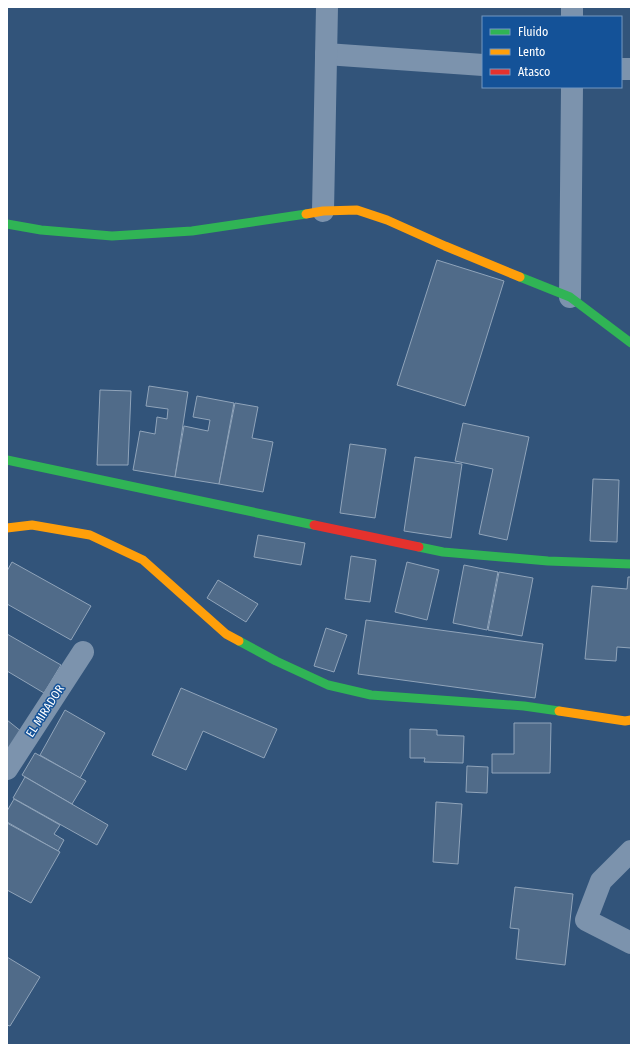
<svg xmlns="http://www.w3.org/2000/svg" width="638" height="1052" font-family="'Fira Sans Condensed',sans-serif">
<rect width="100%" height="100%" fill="#32547a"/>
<g fill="#506b89" stroke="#90a4ba">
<polygon points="437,260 504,281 465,406 397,385"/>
<polygon points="149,386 188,392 175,477 133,470 140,431 155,434 157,417 167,419 168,409 146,406"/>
<polygon points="100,390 131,391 128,465 97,465"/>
<polygon points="197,396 234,403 219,484 175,477 184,426 208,431 210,420 193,417"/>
<polygon points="235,403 258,407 252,438 273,442 263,492 219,484"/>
<polygon points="463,423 529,437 507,540 479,534 493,469 455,461"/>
<polygon points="350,444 386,449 375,518 340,513"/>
<polygon points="415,457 462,464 451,538 404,531"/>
<polygon points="593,479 619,480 617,542 590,541"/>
<polygon points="258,535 305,543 301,565 254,557"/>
<polygon points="351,556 376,560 370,602 345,599"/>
<polygon points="12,562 91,606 71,640 7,604 7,571"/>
<polygon points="407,562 439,570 427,620 395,612"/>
<polygon points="464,565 498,572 487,630 453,623"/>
<polygon points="499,572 533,578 522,636 488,630"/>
<polygon points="628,577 631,577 631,648 617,647 616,661 585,659 592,586 627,589"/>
<polygon points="218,580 258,604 246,622 207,598"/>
<polygon points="366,620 543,644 535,698 358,674"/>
<polygon points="326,628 347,635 334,672 314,666"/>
<polygon points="7,634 61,665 44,693 7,671"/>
<polygon points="181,688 277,729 264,758 203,731 186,770 152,755"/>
<polygon points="65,710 105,733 80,778 40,755"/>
<polygon points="7,720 22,732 7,751"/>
<polygon points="514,723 551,723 550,773 492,773 492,754 514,754"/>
<polygon points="410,729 437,730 437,735 464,736 463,763 424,762 425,758 410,758"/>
<polygon points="35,753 86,781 72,804 22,775"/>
<polygon points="467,766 488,767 487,793 466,792"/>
<polygon points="25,777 108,825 97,845 13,798"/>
<polygon points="14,799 60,825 54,834 64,840 58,851 7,822 7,811"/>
<polygon points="436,802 462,804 458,864 433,862"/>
<polygon points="7,823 60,852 31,903 7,890"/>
<polygon points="515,887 573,894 565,965 516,959 519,929 510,928"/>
<polygon points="7,957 40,977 10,1026 7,1025"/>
</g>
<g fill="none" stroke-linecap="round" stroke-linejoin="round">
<g stroke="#7c93ad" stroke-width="22">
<polyline points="572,17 572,7"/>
<polyline points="326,54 483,65"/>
<polyline points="621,69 631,69"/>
<polyline points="323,211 327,7"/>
<polyline points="570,297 572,87"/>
<polyline points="7,769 83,652"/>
<polyline points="631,851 601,881 586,920 631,943"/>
</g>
<g stroke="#30b455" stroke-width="9">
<polyline points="7,224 41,230 112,236 192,231 306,214"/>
<polyline points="520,277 570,297 631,343"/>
<polyline points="7,460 314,525"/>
<polyline points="419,547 443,552 548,561 631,564"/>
<polyline points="239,641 276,661 328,685 371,695 524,706 559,711"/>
</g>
<g stroke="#ff9f0a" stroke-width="9">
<polyline points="306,214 323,211 357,210 387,220 445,246 520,277"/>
<polyline points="7,528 32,525 90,535 143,560 226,634 239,641"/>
<polyline points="559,711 625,721 631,720"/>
</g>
<polyline stroke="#e5322d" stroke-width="9" points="314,525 419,547"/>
</g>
<g text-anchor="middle" stroke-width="3" stroke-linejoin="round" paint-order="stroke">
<g font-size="12" fill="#fff" stroke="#145298">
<text transform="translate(45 711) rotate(-57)" y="4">EL MIRADOR</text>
</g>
</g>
<rect width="638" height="1052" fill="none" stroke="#ffffff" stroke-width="16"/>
<rect x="482" y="16" width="140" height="72" fill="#145298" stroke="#7297c1"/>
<rect x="490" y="29" width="20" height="6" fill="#30b455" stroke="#7297c1"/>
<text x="518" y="36" font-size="12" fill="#ffffff">Fluido</text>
<rect x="490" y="49" width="20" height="6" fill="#ff9f0a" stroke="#7297c1"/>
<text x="518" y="56" font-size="12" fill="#ffffff">Lento</text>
<rect x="490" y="69" width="20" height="6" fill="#e5322d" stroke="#7297c1"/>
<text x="518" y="76" font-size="12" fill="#ffffff">Atasco</text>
</svg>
